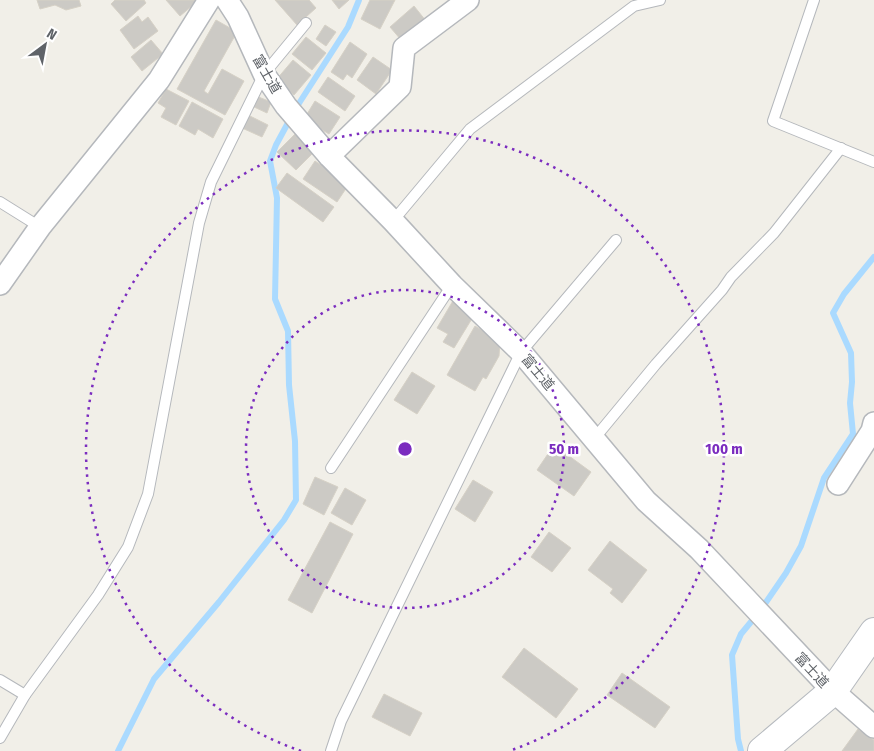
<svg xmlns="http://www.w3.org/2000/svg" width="874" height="751" font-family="'Fira Sans Condensed','Noto Sans JP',sans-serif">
<rect width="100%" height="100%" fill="#f1efe8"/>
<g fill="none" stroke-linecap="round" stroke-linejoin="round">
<g stroke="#aadaff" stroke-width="6">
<polyline points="118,751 154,679 219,602 284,520 296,500 295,441 289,385 288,331 275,299 277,198 270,161 276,145 296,108 348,27 359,0"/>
<polyline points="741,751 738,739 732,655 741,634 760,611 786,573 801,546 824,478 853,434 850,403 852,382 851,353 833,313 844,294 874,257"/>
</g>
</g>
<g fill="#cccac5" stroke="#d6d1c6">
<polygon points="37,0 79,0 81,6 66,10 55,5 40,9"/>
<polygon points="115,0 144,0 146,3 126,21 111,4"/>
<polygon points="166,0 199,0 180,16"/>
<polygon points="275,0 309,0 316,8 297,25"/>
<polygon points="332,0 349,0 339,9"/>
<polygon points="370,0 395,0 380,29 361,19"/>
<polygon points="414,6 426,21 402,41 390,27"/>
<polygon points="138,16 142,22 148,17 158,31 134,49 120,30"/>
<polygon points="216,20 237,32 204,91 208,94 222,69 244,81 225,115 177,89"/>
<polygon points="325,25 336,32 326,46 316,39"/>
<polygon points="306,37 326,53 312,70 292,54"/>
<polygon points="151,40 163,54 142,71 131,57"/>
<polygon points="350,42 367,54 352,78 347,74 343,80 331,72"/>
<polygon points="373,57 392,70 376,94 357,80"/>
<polygon points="293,60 311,75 294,95 276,80"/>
<polygon points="328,77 355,96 345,111 318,92"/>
<polygon points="166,89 189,101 176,125 161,117 166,108 158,103"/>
<polygon points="256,96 271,102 267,113 252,106"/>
<polygon points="315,101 340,117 329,134 304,119"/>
<polygon points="192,102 223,119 213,138 198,129 195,135 179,126"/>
<polygon points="248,115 268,125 262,137 242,128"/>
<polygon points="295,134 314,152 296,170 277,152"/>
<polygon points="315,161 349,184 337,202 303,179"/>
<polygon points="287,173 334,207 323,222 276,188"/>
<polygon points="454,299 476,312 454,348 443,342 448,334 437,328"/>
<polygon points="475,326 500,341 499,356 486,379 483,377 475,391 447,375"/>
<polygon points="412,372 435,386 417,414 394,400"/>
<polygon points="554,445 591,472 574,496 537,470"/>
<polygon points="315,477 338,487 324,515 303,504"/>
<polygon points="473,480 493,492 475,522 455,509"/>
<polygon points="345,488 366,500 352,525 331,513"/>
<polygon points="330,522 353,534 312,613 288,600"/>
<polygon points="549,532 571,548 552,572 531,557"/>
<polygon points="610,541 647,570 622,603 610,593 613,589 588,570"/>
<polygon points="524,648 578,689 556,718 502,677"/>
<polygon points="622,673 670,707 655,728 607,695"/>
<polygon points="384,694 422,713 410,736 372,717"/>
<polygon points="858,729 874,740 874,751 842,751"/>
</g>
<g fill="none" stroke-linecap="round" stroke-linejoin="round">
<g stroke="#b5b8bc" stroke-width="12">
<g id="lane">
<polyline points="814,0 773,121 874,162"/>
<polyline points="0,202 40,227"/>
<polyline points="393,221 470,129 634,6 660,0"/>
<polyline points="594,439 656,364 722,290 731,277 774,233 841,148"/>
<polyline points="331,468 452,285"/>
<polyline points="0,680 25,695"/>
<polyline points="0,738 25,695 98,595 128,547 148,494 199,223 211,182 264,74 306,23"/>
<polyline points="331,751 341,721 521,352 616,240"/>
</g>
</g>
<g stroke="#b5b8bc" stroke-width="24">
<g id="street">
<polyline points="227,0 238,17 264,74 286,106 329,156 393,221 452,285 521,352 646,501 699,549 833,691 874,727"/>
<polyline points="329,156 400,87 404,48 468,0"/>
<polyline points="0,284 40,227 159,80 209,0"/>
<polyline points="838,484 872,431 874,423"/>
</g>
</g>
<g stroke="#b6babf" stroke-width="30">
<polyline id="secondary" points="762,751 833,691 874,632"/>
</g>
<use href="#lane" stroke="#fff" stroke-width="10"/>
<use href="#street" stroke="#fff" stroke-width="21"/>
<use href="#secondary" stroke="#fff" stroke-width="28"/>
</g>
<g fill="none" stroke="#7b2cbf" stroke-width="2.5" stroke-dasharray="2.5 5">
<circle cx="405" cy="449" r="159"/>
<path d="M301 751A319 319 0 1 1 509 751"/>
</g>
<g text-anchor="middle" stroke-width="5" stroke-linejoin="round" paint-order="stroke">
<g font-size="14" fill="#5f6368" stroke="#fff">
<text transform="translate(267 74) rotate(60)" y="5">富士道</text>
<text transform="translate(538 372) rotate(50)" y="5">富士道</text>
<text transform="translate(812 670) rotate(47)" y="5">富士道</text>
</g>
</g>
<circle cx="405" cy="449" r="8" fill="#7b2cbf" stroke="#fff" stroke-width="2.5"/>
<g font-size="15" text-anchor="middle" font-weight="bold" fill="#7b2cbf" stroke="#fff" stroke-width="5" stroke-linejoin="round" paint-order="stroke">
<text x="564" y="454">50 m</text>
<text x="724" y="454">100 m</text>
</g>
<g transform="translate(45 45) rotate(32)" stroke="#ffffff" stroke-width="4" paint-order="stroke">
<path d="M0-4L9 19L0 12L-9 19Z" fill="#5f6368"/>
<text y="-8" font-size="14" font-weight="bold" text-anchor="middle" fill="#5f6368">N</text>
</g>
</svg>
